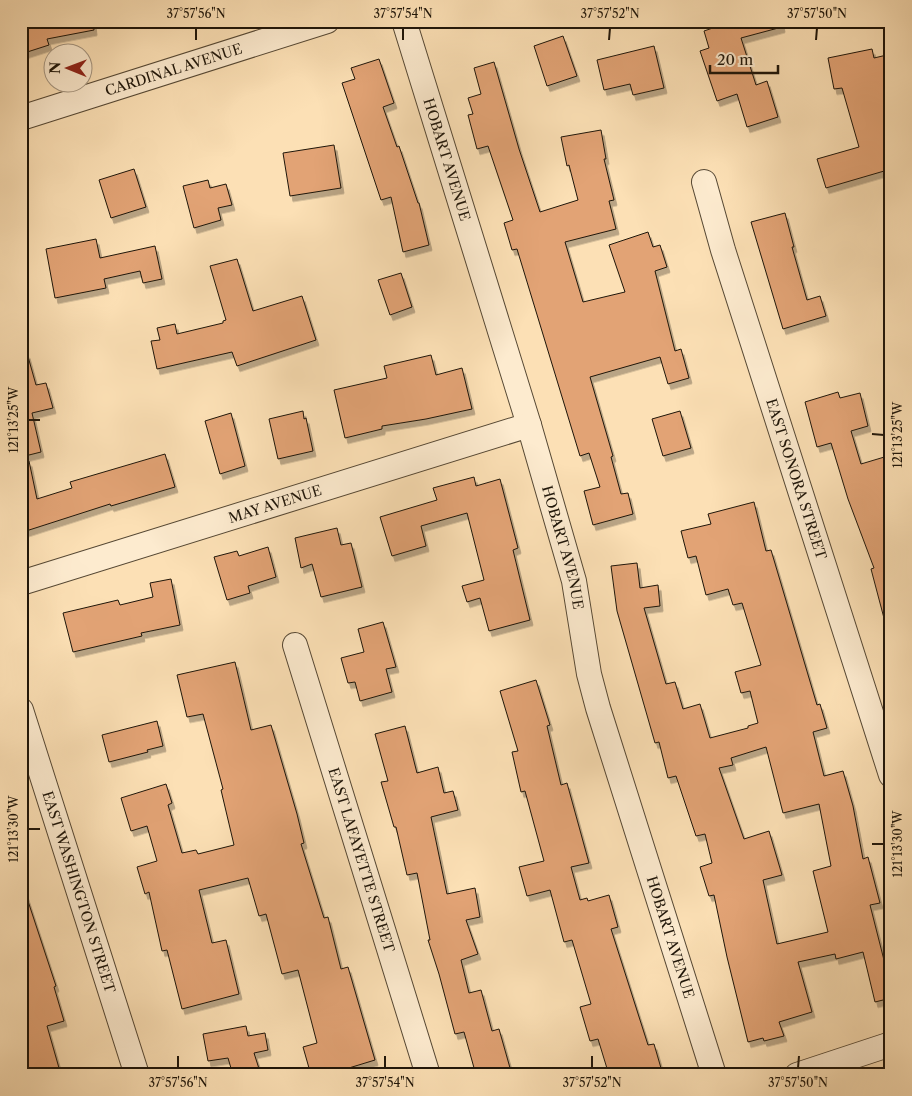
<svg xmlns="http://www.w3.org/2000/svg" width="912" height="1096" font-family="'Libre Caslon Text',serif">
<defs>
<filter id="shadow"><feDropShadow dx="3" dy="5.5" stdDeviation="0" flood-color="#0004"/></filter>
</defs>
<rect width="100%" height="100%" fill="#fce0b5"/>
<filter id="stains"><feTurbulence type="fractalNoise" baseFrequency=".004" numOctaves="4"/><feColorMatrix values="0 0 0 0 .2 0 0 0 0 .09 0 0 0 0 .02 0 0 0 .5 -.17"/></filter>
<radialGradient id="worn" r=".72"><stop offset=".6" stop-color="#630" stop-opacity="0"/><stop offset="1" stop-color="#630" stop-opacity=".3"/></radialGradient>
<g fill="#e2a375" stroke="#1e1509" fill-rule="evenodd" filter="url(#shadow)">
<polygon points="21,21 93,21 94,30 47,39 49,45 21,54"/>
<polygon points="733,21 781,21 782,27 741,38 756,85 767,81 778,117 747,127 737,94 717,101 700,51 709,48 704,31"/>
<polygon points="563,36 577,76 547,86 534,46"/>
<polygon points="654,46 664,88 633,95 630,84 604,90 597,60"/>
<polygon points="872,49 874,58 891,54 891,169 826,188 817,159 859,147 842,88 834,89 828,58"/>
<polygon points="379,59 394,103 383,107 397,147 399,146 418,203 419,203 429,245 403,252 391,197 381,200 342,83 355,79 351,68"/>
<polygon points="494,62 519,149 540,212 578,200 569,165 567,166 561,137 601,130 606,159 604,159 614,200 609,201 616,229 565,242 583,302 625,292 609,245 648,232 653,247 660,245 667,267 655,271 675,351 681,349 689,378 668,384 660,357 590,377 613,456 611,457 621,494 628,493 633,514 593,525 584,491 600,487 589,453 580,456 517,249 512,250 504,223 513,220 488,146 477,149 468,115 473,114 468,98 481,94 474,68"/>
<polygon points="334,145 341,188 290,196 283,153"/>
<polygon points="134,169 146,207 111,218 99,180"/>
<polygon points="208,180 210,188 226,184 232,205 218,208 221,220 194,228 183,186"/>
<polygon points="785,213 794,247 792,247 807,300 820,296 826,316 783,329 751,222"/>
<polygon points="96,239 100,258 155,246 162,279 143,283 140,271 104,279 106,288 55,298 46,249"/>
<polygon points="237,259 253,311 302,296 316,340 237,366 232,352 157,369 151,341 160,340 157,328 175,324 177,334 223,323 223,321 226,320 210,266"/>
<polygon points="401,273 412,307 390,315 378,280"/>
<polygon points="27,353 36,385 46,383 53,408 32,413 41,452 21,457 21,354"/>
<polygon points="431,355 436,375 462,368 472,409 426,419 382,426 382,429 345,438 334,390 387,378 384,366"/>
<polygon points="838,392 840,398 860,393 868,426 851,431 861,464 891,455 891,621 885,622 871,569 874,568 848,499 831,443 817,447 805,402"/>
<polygon points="303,411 304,419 306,418 313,451 278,459 269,419"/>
<polygon points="680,411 691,448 663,456 652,419"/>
<polygon points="231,413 245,466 220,474 205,421"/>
<polygon points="165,454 175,487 111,506 110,504 26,531 21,514 21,462 29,461 37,499 72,488 70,482"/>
<polygon points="474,477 476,486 500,479 518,548 513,550 530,620 489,631 480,598 467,602 462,586 484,580 467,513 421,526 426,546 392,556 380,517 437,500 433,488"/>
<path d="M754,502L766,551L771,550L817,705L820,704L827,728L813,732L824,776L843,771L853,806L863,859L868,857L880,903L870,905L886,968L891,967V998L875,1002L863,952L836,959L835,954L798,962L812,1012L779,1022L784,1036L764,1041L763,1038L748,1042L727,957L714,895L709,896L700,867L712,863L705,834L696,836L676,776L668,778L659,742L655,743L617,611L611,566L637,563L640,588L658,585L660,606L644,608L666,684L675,682L683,709L700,704L710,738L748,728V726L758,723L750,691L741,693L735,672L761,665L742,603L733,605L728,589L706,595L696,556L688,558L681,531L711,524L708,514ZM766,747L783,813L819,804L831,866L813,871L828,932L777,944L763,880L782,875L769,831L744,839L719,768L733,765L731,758Z"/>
<polygon points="337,528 341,545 351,543 362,587 321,597 312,564 301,568 295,538"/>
<polygon points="268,547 276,577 248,586 250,593 227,600 214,557 237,551 239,556"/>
<polygon points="171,579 180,625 141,633 142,636 73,652 63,613 118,600 120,605 153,597 150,583"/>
<polygon points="383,622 396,667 386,669 392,692 360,701 355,682 348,683 341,658 364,652 358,629"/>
<polygon points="235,662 251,730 271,725 297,814 304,843 301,844 324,918 328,917 341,969 348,967 375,1060 326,1075 311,1075 303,1047 317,1043 298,970 282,974 266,914 259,916 248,878 199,890 212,943 226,940 239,994 182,1009 167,950 162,951 149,892 145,894 137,867 157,861 147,826 131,831 121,798 166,784 172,803 168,805 182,853 196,850 198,854 234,845 221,790 223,789 203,714 187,717 177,675"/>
<polygon points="536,680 550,725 547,726 561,785 567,783 589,863 571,867 580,900 587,898 588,901 609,895 618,927 611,929 648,1045 654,1044 663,1075 609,1075 598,1039 590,1041 580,1007 591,1004 572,940 564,942 550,890 527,896 519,867 544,861 525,791 521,792 512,752 518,751 500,691"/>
<polygon points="157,721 163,746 147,750 148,752 109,762 102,735"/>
<polygon points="405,726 417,773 438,767 444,793 453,791 458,810 431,817 447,894 475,888 480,917 466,920 478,954 461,960 469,993 481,990 492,1031 499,1029 512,1075 476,1075 464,1032 455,1034 439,974 428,940 430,940 417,873 407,875 396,827 394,827 381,782 388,781 375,734"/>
<polygon points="21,892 25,892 56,986 54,987 64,1021 47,1026 61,1075 27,1075 21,1055"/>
<polygon points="246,1026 248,1036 265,1033 268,1050 254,1053 261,1075 233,1075 228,1058 208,1061 203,1034"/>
</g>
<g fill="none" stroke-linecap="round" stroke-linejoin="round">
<g stroke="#564834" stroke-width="26">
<g id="minor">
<path id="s1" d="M404,21L529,425L574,581L589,674L598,708L714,1075"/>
<path id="s2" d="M21,118L327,21"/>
<path id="s3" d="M704,182L723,250L891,775"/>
<path id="s4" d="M21,583L529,425"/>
<path id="s5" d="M295,645L428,1075"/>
<path id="s6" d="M21,710L137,1075"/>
<polyline points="797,1075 891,1044"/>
</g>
</g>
<use href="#minor" stroke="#fdebcf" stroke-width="24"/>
</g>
<path fill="none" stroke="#1e1509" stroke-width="2" d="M196,40V28M403,40V28M609,40L610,28M816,40L817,28M28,420H40M872,434L884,435M28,829H40M872,844H884M178,1068V1056M385,1068V1056M592,1068V1056M798,1068L799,1056"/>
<g text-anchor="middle" stroke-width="4.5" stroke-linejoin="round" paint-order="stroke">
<g font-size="14" fill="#1e1509" stroke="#fdebcf">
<text dy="5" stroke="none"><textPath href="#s2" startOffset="160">CARDINAL AVENUE</textPath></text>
<text dy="5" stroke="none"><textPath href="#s1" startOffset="145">HOBART AVENUE</textPath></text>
<text dy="5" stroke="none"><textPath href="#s3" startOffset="311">EAST SONORA STREET</textPath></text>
<text dy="5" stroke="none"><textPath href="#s4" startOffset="266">MAY AVENUE</textPath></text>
<text dy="5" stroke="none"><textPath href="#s1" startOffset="550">HOBART AVENUE</textPath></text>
<text dy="5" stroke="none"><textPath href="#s5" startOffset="225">EAST LAFAYETTE STREET</textPath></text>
<text dy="5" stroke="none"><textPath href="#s6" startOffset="191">EAST WASHINGTON STREET</textPath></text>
<text dy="5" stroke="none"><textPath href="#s1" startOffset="955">HOBART AVENUE</textPath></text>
</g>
</g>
<rect width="912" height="1096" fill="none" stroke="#fce0b5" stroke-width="55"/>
<g transform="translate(68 68) rotate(271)"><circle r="24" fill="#fdebcf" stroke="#a49580"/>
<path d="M0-4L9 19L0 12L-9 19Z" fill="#8f2418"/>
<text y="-8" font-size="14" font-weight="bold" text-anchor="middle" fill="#1e1509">N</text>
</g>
<path d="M710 65v8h68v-8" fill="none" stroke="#1e1509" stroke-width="2.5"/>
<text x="717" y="65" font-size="15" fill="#1e1509" stroke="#fdebcf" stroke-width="4" paint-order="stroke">20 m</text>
<rect x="28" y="28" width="856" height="1040" fill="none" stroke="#1e1509" stroke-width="2"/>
<g font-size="12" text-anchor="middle" fill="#1e1509">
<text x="196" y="18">37°57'56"N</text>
<text x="403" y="18">37°57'54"N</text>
<text x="610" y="18">37°57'52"N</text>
<text x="817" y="18">37°57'50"N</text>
<text transform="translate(14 420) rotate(-90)" y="4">121°13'25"W</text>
<text transform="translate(898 435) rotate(-90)" y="4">121°13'25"W</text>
<text transform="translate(14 829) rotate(-90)" y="4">121°13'30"W</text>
<text transform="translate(898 844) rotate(-90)" y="4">121°13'30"W</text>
<text x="178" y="1087">37°57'56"N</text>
<text x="385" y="1087">37°57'54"N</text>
<text x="592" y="1087">37°57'52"N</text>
<text x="798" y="1087">37°57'50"N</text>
</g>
<rect width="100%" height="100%" filter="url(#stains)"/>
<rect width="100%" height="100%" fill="url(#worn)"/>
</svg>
